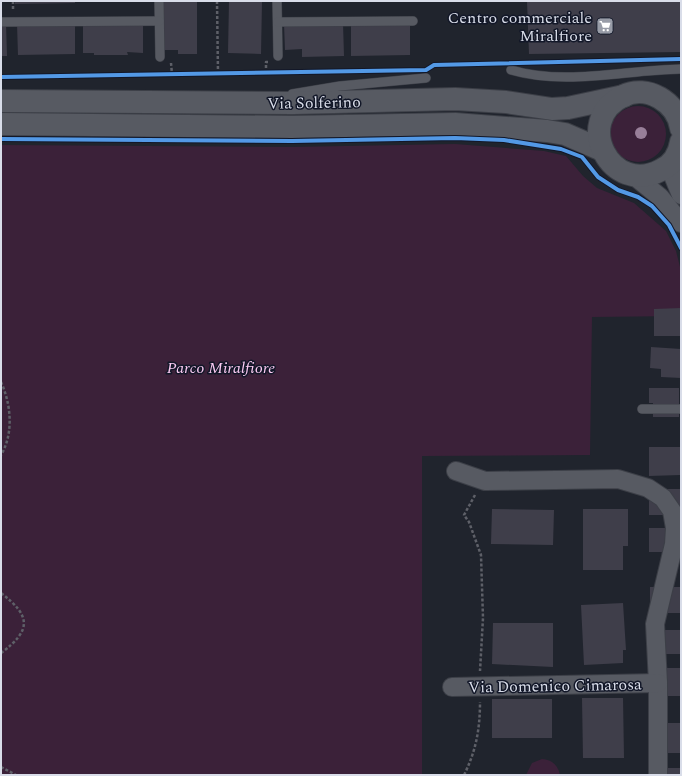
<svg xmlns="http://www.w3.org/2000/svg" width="682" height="776" font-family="Spectral,serif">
<rect width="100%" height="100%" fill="#20242d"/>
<g fill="#3b2139">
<circle cx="638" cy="134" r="28"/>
<polygon points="455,144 544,151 566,156 583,176 597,188 634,203 666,231 676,251 681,271 681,316 592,317 590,455 422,456 422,775 1,775 1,145 292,147"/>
<path d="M542,759C552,760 558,765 560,775H526L532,763Z"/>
</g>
<g fill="#3f3e4a">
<polygon points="15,1 75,1 75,3 15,4"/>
<polygon points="163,1 197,1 197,54 178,54 178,50 164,50"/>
<polygon points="229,1 262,1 261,54 228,53"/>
<polygon points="527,1 681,1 681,52 529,54"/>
<polygon points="1,23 6,23 7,56 1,56"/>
<polygon points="75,23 75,54 18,55 17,24"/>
<polygon points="83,23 143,23 143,53 127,52 128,55 94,55 94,53 83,53"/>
<polygon points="343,23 344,56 302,57 302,49 285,50 284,24"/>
<polygon points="351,23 410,23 410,55 351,56"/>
<polygon points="681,308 681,336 654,336 654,309"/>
<polygon points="651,347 681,349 681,378 661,377 661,369 650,368"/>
<polygon points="649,388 679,388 679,417 653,417 653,403 649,403"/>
<polygon points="649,447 680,447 680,475 649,476"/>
<rect x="649" y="489" width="32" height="26"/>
<polygon points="492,509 554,510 553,545 491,544"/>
<polygon points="583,509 628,509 628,546 623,546 623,570 583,570"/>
<rect x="649" y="528" width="28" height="24"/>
<rect x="650" y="587" width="31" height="26"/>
<polygon points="623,603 626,650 623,650 623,663 584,665 581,605"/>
<polygon points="493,623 553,623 553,667 492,664"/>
<rect x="651" y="630" width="30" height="24"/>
<polygon points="648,668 681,668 681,696 649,696"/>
<polygon points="582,698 623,698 624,758 583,758"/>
<rect x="492" y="699" width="60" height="39"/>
<rect x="651" y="723" width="30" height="30"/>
<rect x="651" y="768" width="30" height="7"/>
</g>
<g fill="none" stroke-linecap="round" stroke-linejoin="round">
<g stroke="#3c3f47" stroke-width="10">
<g id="lane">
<polyline points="159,1 160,57"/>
<polyline points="277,1 278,56"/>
<polyline points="1,22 159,21"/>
<polyline points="278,22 413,21"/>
<path d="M511,70C566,86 624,70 681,69"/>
<polyline points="292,94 340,86 426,78"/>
<polyline points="642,409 681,409"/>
</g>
</g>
<g stroke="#3c3f47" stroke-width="20">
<g id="street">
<polyline points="673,160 672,173 681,195"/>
<polyline points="633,175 660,197 681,223"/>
<polyline points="456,471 485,481 618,479 648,488 663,498 672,511 675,528 674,544 655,624 658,683 658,775"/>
<polyline points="452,687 658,683"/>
</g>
</g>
<g stroke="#3c3f47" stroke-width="24">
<g id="secondary">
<polyline points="1,101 293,103 455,99 506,102 552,109 568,108 624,96"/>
<polyline points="1,124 292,127 455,124 547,131 565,134 602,150"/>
<path d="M681,128C677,102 647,84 623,96C572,121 611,197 661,170C672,165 679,154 681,142"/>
</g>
</g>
<g stroke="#5e6068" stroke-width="2.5" stroke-dasharray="3 2" stroke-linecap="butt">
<polyline points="13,1 13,10"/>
<polyline points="217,1 218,73"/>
<polyline points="171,63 172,74"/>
<polyline points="266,73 266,62 268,62"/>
<path d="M1,382C11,404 14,433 1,455"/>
<polyline points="475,495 464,515 469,522 481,555 483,618 480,671"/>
<path d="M1,593C31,616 32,630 1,653"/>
<polyline points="1,767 16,775"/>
<path d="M464,775C476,751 480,729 480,702"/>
</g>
<use href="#lane" stroke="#575a62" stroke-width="9"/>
<use href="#street" stroke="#575a62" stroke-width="18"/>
<use href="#secondary" stroke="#575a62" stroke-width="22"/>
<g stroke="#121728" stroke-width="6">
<g id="cycleway">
<polyline points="1,77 426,70 434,65 681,59"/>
<polyline points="1,139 292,141 455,138 504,140 561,149 582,157 598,177 618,190 638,197 652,206 669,225 681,248"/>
</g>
</g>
<use href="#cycleway" stroke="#5399e6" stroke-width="4"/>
</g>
<circle fill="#987f99" cx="641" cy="133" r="6"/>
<defs>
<g id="supermarket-square" transform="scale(0.9)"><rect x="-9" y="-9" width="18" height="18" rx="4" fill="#989ca7" stroke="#121728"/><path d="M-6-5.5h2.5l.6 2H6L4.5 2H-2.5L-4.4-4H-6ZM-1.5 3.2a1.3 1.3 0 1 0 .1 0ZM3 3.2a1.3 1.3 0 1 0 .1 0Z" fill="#fff"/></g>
</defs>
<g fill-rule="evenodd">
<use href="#supermarket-square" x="605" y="26"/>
</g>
<g text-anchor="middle" stroke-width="3" stroke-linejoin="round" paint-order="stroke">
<g font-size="16" fill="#d9dde9" stroke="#121728" text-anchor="end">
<text x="592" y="23">Centro commerciale<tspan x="592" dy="18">Miralfiore</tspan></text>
</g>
<g font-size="16" fill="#d9dde9" stroke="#121728">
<text transform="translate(314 102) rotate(-1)" y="6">Via Solferino</text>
<text transform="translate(555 685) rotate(-1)" y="6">Via Domenico Cimarosa</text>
</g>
<g font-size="16" font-style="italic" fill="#facaf2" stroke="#121728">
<text x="221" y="373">Parco Miralfiore</text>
</g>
</g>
<rect width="682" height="776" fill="none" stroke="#d9dde9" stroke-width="4"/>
</svg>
